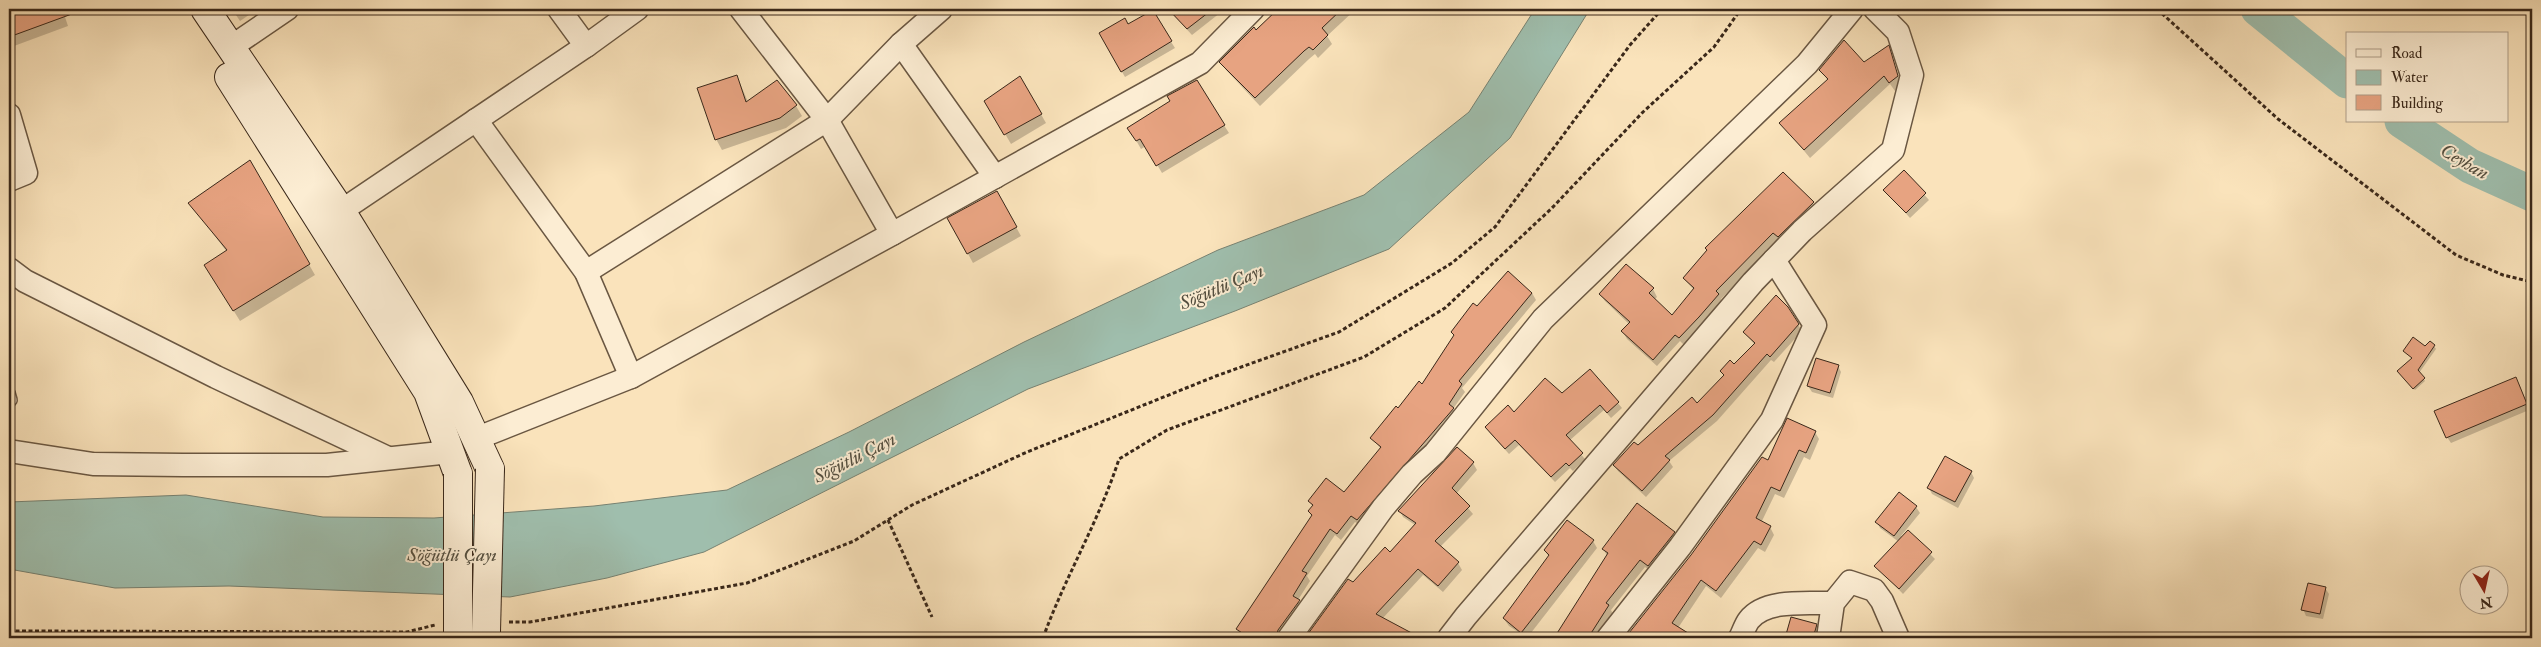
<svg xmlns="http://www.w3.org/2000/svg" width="2541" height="647" font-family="'IM FELL Double Pica',serif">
<rect width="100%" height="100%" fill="#fae3bb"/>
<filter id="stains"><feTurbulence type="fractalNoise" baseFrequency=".004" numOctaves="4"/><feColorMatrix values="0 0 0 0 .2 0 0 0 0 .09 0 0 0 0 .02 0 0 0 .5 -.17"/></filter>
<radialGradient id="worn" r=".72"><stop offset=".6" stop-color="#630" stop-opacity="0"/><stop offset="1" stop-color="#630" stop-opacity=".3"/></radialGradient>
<polygon fill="#9fbead" stroke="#778272" points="1535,9 1590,9 1510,138 1389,249 1235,311 1028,389 704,552 607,578 510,597 229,586 115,588 9,569 9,502 186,495 323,517 434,518 594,506 727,490 849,432 1024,342 1218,250 1364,195 1469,112"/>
<g fill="#0003">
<polygon points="9,9 67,9 63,11 68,26 14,46 9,36"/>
<polygon points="232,9 258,9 240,21"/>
<polygon points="1168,9 1225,9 1192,35"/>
<polygon points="1356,9 1327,36 1332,44 1318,58 1315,54 1309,59 1260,106 1226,70 1221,62 1278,9"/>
<polygon points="1152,12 1175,48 1125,77 1100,34 1128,25"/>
<polygon points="1888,47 1902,85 1895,91 1890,84 1810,158 1781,123 1828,81 1821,70 1864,64"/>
<polygon points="737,76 748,102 796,106 802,116 786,128 722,150 716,139"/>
<polygon points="1020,78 1046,123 1011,144 986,101"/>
<polygon points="1196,82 1229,133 1162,173 1146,146 1141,149 1129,128 1172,102"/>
<polygon points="250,162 315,275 240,321 212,276 227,252 190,203"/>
<polygon points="1904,172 1929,200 1910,218 1885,190"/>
<polygon points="997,193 1021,236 973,263 949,219"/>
<polygon points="1813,203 1817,211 1783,244 1778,240 1721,299 1723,302 1684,345 1680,341 1657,366 1627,339 1623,332 1629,324 1605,301 1600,294 1653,289 1657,297 1654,300 1672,317 1694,290 1684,279"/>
<polygon points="1532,293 1536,300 1462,388 1465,392 1453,409 1457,416 1361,526 1355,522 1341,540 1335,535 1307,576 1310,581 1298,600 1303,608 1282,638 1245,638 1241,636 1237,629 1312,517 1309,512 1313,507 1309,501 1344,493 1381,449 1372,438 1422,385 1455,337 1452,332 1477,308"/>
<polygon points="1787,307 1802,331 1774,362 1771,360 1717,421 1669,461 1673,467 1646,497 1618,471 1614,465 1697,404 1725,377 1721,371 1734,366 1755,345 1744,332"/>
<polygon points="2434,346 2436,349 2419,373 2425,381 2415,390 2400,374 2413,359 2404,351"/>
<polygon points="1838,366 1841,372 1833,398 1812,392 1808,386"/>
<polygon points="1590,370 1622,408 1611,418 1604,410 1569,441 1585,459 1573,471 1570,468 1555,482 1519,445 1509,454 1490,433 1486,427 1562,395"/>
<polygon points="2519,384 2529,410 2451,443 2447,437"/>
<polygon points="1815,432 1819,439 1810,460 1804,457 1784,498 1775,494 1761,523 1770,527 1774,535 1765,552 1758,548 1721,598 1706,586 1678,628 1691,638 1627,638 1769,461"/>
<polygon points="1457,449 1473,463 1477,470 1456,494 1473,514 1440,547 1458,563 1462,570 1443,592 1423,575 1382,619 1416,638 1307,638 1348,581 1353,584 1390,554 1415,525 1403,517 1400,511"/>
<polygon points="1971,472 1974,478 1958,508 1932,494 1929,488"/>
<polygon points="1916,507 1920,513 1901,536 1903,537 1908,532 1935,559 1903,594 1876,566 1899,542 1880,528 1877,522"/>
<polygon points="1674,533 1678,540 1653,573 1645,567 1611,610 1613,614 1597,638 1555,638 1607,556 1604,550"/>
<polygon points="1593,541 1597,548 1527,638 1509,626 1504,619 1549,557 1545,551"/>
<polygon points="2325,588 2329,594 2323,619 2306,616 2303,609"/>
<polygon points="1792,619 1816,625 1819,631 1817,638 1786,638"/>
<polygon points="1770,634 1786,638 1768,638"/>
<polygon points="2229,636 2244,637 2244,638 2229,638"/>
</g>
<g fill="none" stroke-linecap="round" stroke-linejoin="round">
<g stroke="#9fbead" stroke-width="35">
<polyline points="2258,9 2347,81"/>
<polyline points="2402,121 2470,166 2532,194"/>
</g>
</g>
<g fill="#e7a381" stroke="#3a281a">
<polygon points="9,9 80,9 80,11 9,37"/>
<polygon points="1168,9 1213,9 1187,29"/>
<polygon points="1278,9 1342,9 1322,28 1328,35 1313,50 1309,47 1304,51 1255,98 1219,62 1254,27 1256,30"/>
<polygon points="1153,10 1172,41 1121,72 1099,33 1125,18 1128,24"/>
<polygon points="1844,40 1864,62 1889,45 1898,76 1889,83 1884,76 1804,150 1779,123 1828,79 1819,70"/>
<polygon points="737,75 746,102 777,80 797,105 780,118 715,140 697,88"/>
<polygon points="1020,76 1042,114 1004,135 984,101"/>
<polygon points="1197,80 1225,125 1156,166 1140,139 1136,141 1127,128 1170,101 1167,96"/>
<polygon points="250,160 310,264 233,311 204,265 227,250 188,203"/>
<polygon points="1904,170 1926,193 1906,213 1883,190"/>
<polygon points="1783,172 1814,202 1778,237 1773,233 1716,291 1719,294 1699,317 1679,338 1675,335 1653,360 1621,331 1630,322 1599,294 1626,264 1654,288 1649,293 1672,315 1694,288 1683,278 1707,250 1705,248"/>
<polygon points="997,191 1017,227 967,254 947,218"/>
<polygon points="1508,271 1532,293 1459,381 1462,384 1449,404 1454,408 1357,520 1351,516 1337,534 1330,529 1302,571 1307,573 1293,596 1300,600 1278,630 1276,638 1250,638 1236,629 1312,515 1308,511 1313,505 1308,501 1326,478 1344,492 1381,447 1370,438 1396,406 1398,408 1419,381 1422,384 1454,335 1451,332 1473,303 1477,306"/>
<polygon points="1776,295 1788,307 1799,324 1770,357 1767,354 1713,415 1665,456 1670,460 1642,491 1613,465 1634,442 1638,445 1692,397 1697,403 1724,375 1720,371 1730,360 1734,364 1755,343 1743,332"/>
<polygon points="2413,337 2425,346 2430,341 2435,345 2418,370 2425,378 2413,389 2397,371 2412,358 2403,351"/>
<polygon points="1816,358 1839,365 1830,393 1807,386"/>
<polygon points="1590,369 1619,402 1607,413 1600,405 1566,435 1583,453 1569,466 1566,463 1551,477 1515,440 1505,449 1485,427 1508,405 1514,412 1545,378 1562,393"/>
<polygon points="2516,377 2527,404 2446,438 2434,411"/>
<polygon points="1787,418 1816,431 1806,453 1799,450 1780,491 1771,487 1756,518 1771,526 1761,545 1754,541 1716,591 1701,580 1672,623 1696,638 1625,638 1691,555 1762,457 1768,460"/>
<polygon points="1457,447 1474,462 1452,488 1470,506 1435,541 1459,562 1438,586 1418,569 1376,614 1421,638 1305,638 1348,579 1353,582 1385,547 1390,552 1416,523 1398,511"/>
<polygon points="1945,456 1972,471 1955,502 1927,488"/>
<polygon points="1899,492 1917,506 1894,536 1875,522"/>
<polygon points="1637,503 1675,532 1648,566 1640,560 1606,603 1609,605 1588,638 1554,638 1608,553 1602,549"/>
<polygon points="1567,520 1594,540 1521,633 1503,618 1549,555 1544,550"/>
<polygon points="1908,530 1932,552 1899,589 1874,566"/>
<polygon points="2308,583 2326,587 2320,614 2301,610"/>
<polygon points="1791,617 1817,624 1813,638 1785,638"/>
</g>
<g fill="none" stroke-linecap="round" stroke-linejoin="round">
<g stroke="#6a5742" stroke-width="14">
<polyline id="lane" points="9,393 11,400"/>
</g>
<g stroke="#6a5742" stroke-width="25">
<g id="street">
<polyline points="559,9 586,46"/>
<polyline points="741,9 827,120 892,234"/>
<polyline points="901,44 995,177"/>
<polyline points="231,47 287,9"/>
<polyline points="9,115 26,173 9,180"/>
<polyline points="476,120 586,272 631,377"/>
<polyline points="341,211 586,46 637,9"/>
<polyline points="9,269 25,281 216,377 388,458"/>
<polyline points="586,272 827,120 901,44 941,9"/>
<polyline points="475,439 631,377 892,234 1200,63 1253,9"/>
<polyline points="9,451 93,464 183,465 327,465 450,452"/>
<polyline points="1289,638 1383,508 1412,474 1435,453 1543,319 1807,64 1852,9"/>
<polyline points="1449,638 1466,616 1753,282 1802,231 1893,150 1912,75 1898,32 1875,9"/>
<polyline points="1608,638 1680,547 1772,420 1815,325 1774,260"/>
<path d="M1740,638C1743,633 1745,625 1749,620C1766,598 1809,604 1833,603"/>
<polyline points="1828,638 1833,603 1850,582 1874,590 1882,601 1898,638"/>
</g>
</g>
<g stroke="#3a281a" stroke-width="30">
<g id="secondary">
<polyline points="205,9 341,211 459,402 490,469"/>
<polyline points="229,77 428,392 458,474"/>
</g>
</g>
<g stroke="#3a281a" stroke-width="3" stroke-dasharray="4 2.5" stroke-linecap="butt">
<polyline points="2157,9 2278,119 2456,255 2503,275 2532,282"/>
<polyline points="888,520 932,617"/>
<polyline points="509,622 530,622 747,583 854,541 912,505 1027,452 1216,376 1339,332 1452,263 1495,227 1630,45 1662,9"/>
<polyline points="9,631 407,632 435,625"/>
<path d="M1043,638C1065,577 1099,521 1119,459L1167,430L1364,357L1445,308L1552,208L1643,112L1714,47L1741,9"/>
</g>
<use href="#lane" stroke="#fcedd3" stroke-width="11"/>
<use href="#street" stroke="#fcedd3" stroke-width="22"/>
<use href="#secondary" stroke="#fcedd3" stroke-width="28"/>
<g stroke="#3a281a" stroke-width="30" stroke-linecap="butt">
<g id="secondary-bridge">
<polyline points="486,632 490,469"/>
<polyline points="458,638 458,474"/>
</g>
</g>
<use href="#secondary-bridge" stroke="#fcedd3" stroke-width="28"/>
</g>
<g text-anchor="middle" stroke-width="4" stroke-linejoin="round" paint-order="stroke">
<g font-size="19" font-style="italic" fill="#534e3f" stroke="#fcedd3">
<text transform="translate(2465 161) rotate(30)" y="7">Ceyhan</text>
<text transform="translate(1221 286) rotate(-23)" y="7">Söğütlü Çayı</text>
<text transform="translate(854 457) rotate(-27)" y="7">Söğütlü Çayı</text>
<text x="452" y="561">Söğütlü Çayı</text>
</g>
</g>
<rect width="2541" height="647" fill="none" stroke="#fae3bb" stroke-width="30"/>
<rect x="10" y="10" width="2521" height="627" fill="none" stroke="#3a281a" stroke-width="2.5"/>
<rect x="15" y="15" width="2511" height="617" fill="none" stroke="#3a281a"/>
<rect x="2346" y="32" width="162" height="90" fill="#fcedd3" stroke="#ae9e89"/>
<rect x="2356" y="49" width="25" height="8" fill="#fcedd3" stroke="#ae9e89"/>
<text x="2391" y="58" font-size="15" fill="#3a281a">Road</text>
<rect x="2356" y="70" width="25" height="15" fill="#9fbead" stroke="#ae9e89"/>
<text x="2391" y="82" font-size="15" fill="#3a281a">Water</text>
<rect x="2356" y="95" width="25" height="15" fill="#e7a381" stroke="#ae9e89"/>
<text x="2391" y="108" font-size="15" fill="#3a281a">Building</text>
<g transform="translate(2484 590) rotate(171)"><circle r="24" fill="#fcedd3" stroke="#ae9e89"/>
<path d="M0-4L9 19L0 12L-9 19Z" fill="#8f2418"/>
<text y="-8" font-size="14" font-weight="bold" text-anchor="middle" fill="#3a281a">N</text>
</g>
<rect width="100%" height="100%" filter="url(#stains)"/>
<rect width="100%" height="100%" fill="url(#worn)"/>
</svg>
